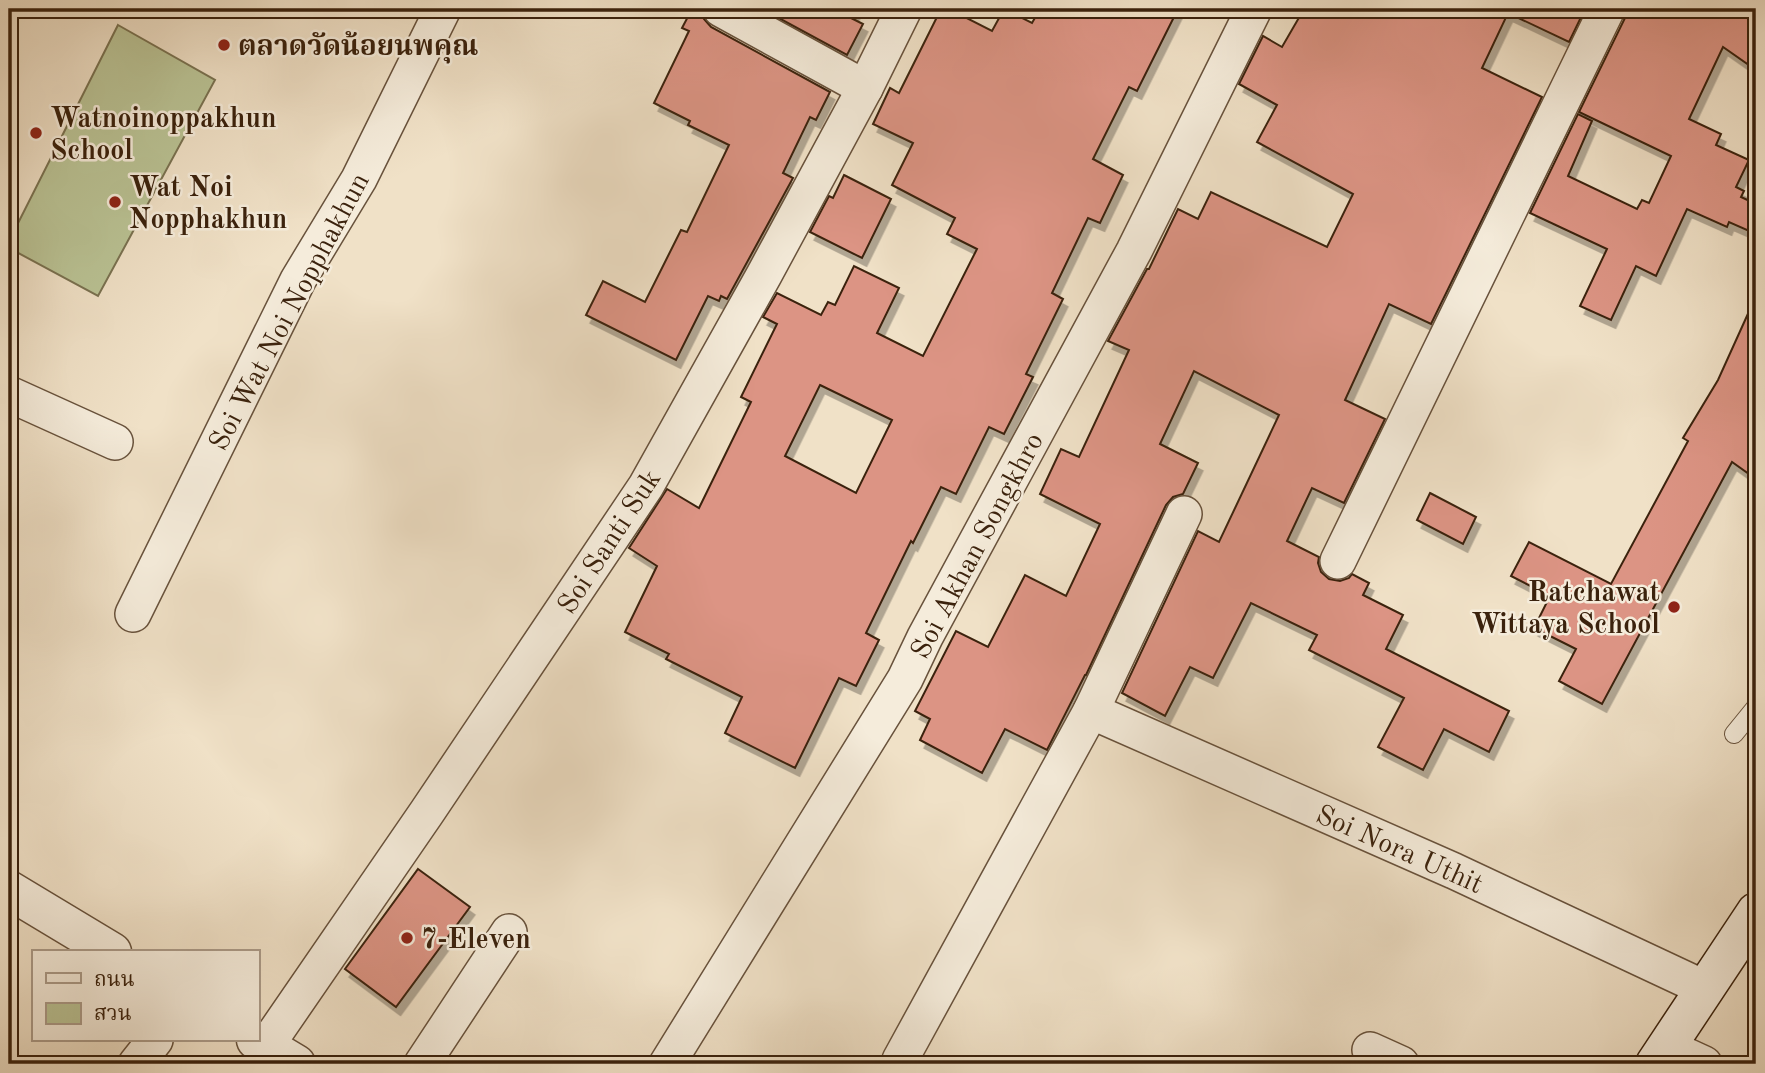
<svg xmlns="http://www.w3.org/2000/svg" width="1765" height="1073" font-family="'Old Standard TT','Noto Serif Thai',serif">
<defs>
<filter id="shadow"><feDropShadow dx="4.5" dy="8" stdDeviation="0" flood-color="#0004"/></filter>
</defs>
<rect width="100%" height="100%" fill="#f0e1c7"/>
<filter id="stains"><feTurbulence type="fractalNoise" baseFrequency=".00286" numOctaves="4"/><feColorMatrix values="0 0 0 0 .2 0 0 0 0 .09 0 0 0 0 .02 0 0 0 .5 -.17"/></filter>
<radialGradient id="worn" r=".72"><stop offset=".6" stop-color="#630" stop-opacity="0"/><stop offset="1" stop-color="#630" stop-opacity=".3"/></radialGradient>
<polygon fill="#bac395" stroke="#7a7251" stroke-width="2" points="118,25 215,80 98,296 9,248 9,241"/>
<g fill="#dc9484" stroke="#3b220d" stroke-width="2" fill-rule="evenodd" filter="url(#shadow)">
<polygon points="692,9 701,9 704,19 711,27 830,92 816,120 810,117 783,173 793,178 727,299 721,296 719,301 708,296 676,360 586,315 603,281 645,302 681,230 687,232 729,145 688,125 690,121 654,103 689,31 682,28"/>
<polygon points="762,9 856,9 851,18 863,24 847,55"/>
<path d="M941,9H949L992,31L1004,9L1032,23L1040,9H1178L1137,91L1129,87L1093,159L1123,175L1100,223L1088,218L1052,293L1063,299L1026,374L1033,377L1004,434L989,427L956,494L941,487L913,543L911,541L866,633L879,640L856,686L839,678L795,768L725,733L742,697L666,659L669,654L625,632L657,566L629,548L667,489L699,508L751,402L741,397L777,324L763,317L777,293L821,315L828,302L835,305L854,266L899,288L877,333L923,356L977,249L947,234L955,218L892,185L913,143L873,124L890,88L899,93ZM820,385L892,420L856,493L785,456Z"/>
<polygon points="1304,9 1585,9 1569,42 1508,13 1482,68 1542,97 1431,324 1389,304 1345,400 1385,419 1344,503 1312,488 1287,541 1319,557 1318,563 1321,572 1329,579 1340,581 1349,578 1352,574 1369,583 1363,595 1403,615 1386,649 1509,711 1489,752 1444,729 1423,770 1378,747 1404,698 1309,650 1317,635 1251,603 1213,678 1190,667 1165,716 1122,693 1198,531 1219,542 1279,415 1194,371 1160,444 1198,463 1183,494 1173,497 1166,505 1086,675 1085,675 1047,750 1005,729 982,773 920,740 930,719 915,711 956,631 988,647 1025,575 1066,596 1100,524 1040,494 1061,449 1079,457 1129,350 1108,341 1147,269 1149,269 1178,209 1198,219 1211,192 1327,247 1353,194 1257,142 1277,105 1239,84 1263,36 1282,47"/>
<polygon points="1627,9 1756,9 1756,70 1723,47 1689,119 1721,134 1716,145 1749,160 1736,187 1744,191 1741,197 1756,204 1756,234 1729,222 1727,227 1687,209 1656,276 1636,266 1611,320 1580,306 1607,249 1530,213 1578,114 1592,121 1568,176 1637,209 1642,200 1649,203 1671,156 1579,112 1625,18"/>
<polygon points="844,175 891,199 862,258 810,232 829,196 833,198"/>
<polygon points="1756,296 1756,479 1732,462 1602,704 1559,681 1576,649 1534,628 1550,596 1511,576 1529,542 1611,584 1688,441 1683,438 1718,380"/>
<polygon points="1430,493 1476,517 1463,544 1417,520"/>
<polygon points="418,869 470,907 396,1007 345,969"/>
</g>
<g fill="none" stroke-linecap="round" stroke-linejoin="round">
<g stroke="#68523c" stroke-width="20">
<polyline id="service" points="1734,734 1756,707"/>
</g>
<g stroke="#68523c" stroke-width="38">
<g id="minor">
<polyline points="721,9 865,88"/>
<polyline points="9,394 115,442"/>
<polyline points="1338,561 1607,9"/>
<polyline points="133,614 298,280 359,179 443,9"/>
<polyline points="1091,711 1454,871 1706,989"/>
<polyline points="266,1046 427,812 646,486 764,275 865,88 904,9"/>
<polyline points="1667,1047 1704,1064"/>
<polyline points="1370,1050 1401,1064"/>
<polyline points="900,1060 1091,711 1184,514"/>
<polyline points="136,1064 155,1040"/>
<polyline points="422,1064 509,932"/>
<polyline points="667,1064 905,679 925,637 1134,251 1254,9"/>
</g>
</g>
<g stroke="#68523c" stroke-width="41">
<g id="tertiary">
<polyline points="9,890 112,952"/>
<polyline points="256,1040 296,1064"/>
</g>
</g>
<g stroke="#3b220d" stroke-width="41">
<polyline id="secondary" points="1655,1064 1756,912"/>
</g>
<use href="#service" stroke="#f5ecdb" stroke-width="18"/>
<use href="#minor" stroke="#f5ecdb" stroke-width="35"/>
<use href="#tertiary" stroke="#f5ecdb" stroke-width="38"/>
<use href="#secondary" stroke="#f5ecdb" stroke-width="38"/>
</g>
<g fill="#8f2418" stroke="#f5ecdb" stroke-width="2.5">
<circle cx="224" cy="45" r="7"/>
<circle cx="36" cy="133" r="7"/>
<circle cx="115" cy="202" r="7"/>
<circle cx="1674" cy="607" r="7"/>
<circle cx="407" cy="938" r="7"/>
</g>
<g text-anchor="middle" stroke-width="5" stroke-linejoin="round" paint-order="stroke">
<g font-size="28" font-weight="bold" fill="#3b220d" stroke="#f5ecdb" text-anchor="start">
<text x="238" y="55">ตลาดวัดน้อยนพคุณ</text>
<text x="50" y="127">Watnoinoppakhun<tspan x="50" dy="32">School</tspan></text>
<text x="129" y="196">Wat Noi<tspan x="129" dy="32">Nopphakhun</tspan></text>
<text x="1660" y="601" text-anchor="end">Ratchawat<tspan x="1660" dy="32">Wittaya School</tspan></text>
<text x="421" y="948">7-Eleven</text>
</g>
<g font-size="28" fill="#3b220d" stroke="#f5ecdb">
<text transform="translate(288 311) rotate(-62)" y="10">Soi Wat Noi Nopphakhun</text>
<text transform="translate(608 541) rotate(-57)" y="10">Soi Santi Suk</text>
<text transform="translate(976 545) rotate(-62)" y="10">Soi Akhan Songkhro</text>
<text transform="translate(1400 848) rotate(24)" y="10">Soi Nora Uthit</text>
</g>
</g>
<rect width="1765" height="1073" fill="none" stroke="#f0e1c7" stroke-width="35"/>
<rect x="10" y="10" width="1744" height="1052" fill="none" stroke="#3b220d" stroke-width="3.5"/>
<rect x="18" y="18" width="1730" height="1038" fill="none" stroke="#3b220d" stroke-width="2"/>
<rect x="32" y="950" width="228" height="91" fill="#f5ecdb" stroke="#ab9b89" stroke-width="2"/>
<rect x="46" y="973" width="35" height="10" fill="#f5ecdb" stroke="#ab9b89" stroke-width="2"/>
<text x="94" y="986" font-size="21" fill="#3b220d">ถนน</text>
<rect x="46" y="1003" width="35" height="21" fill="#bac395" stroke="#ab9b89" stroke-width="2"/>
<text x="94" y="1020" font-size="21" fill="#3b220d">สวน</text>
<rect width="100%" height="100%" filter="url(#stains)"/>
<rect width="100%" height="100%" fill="url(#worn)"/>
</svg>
